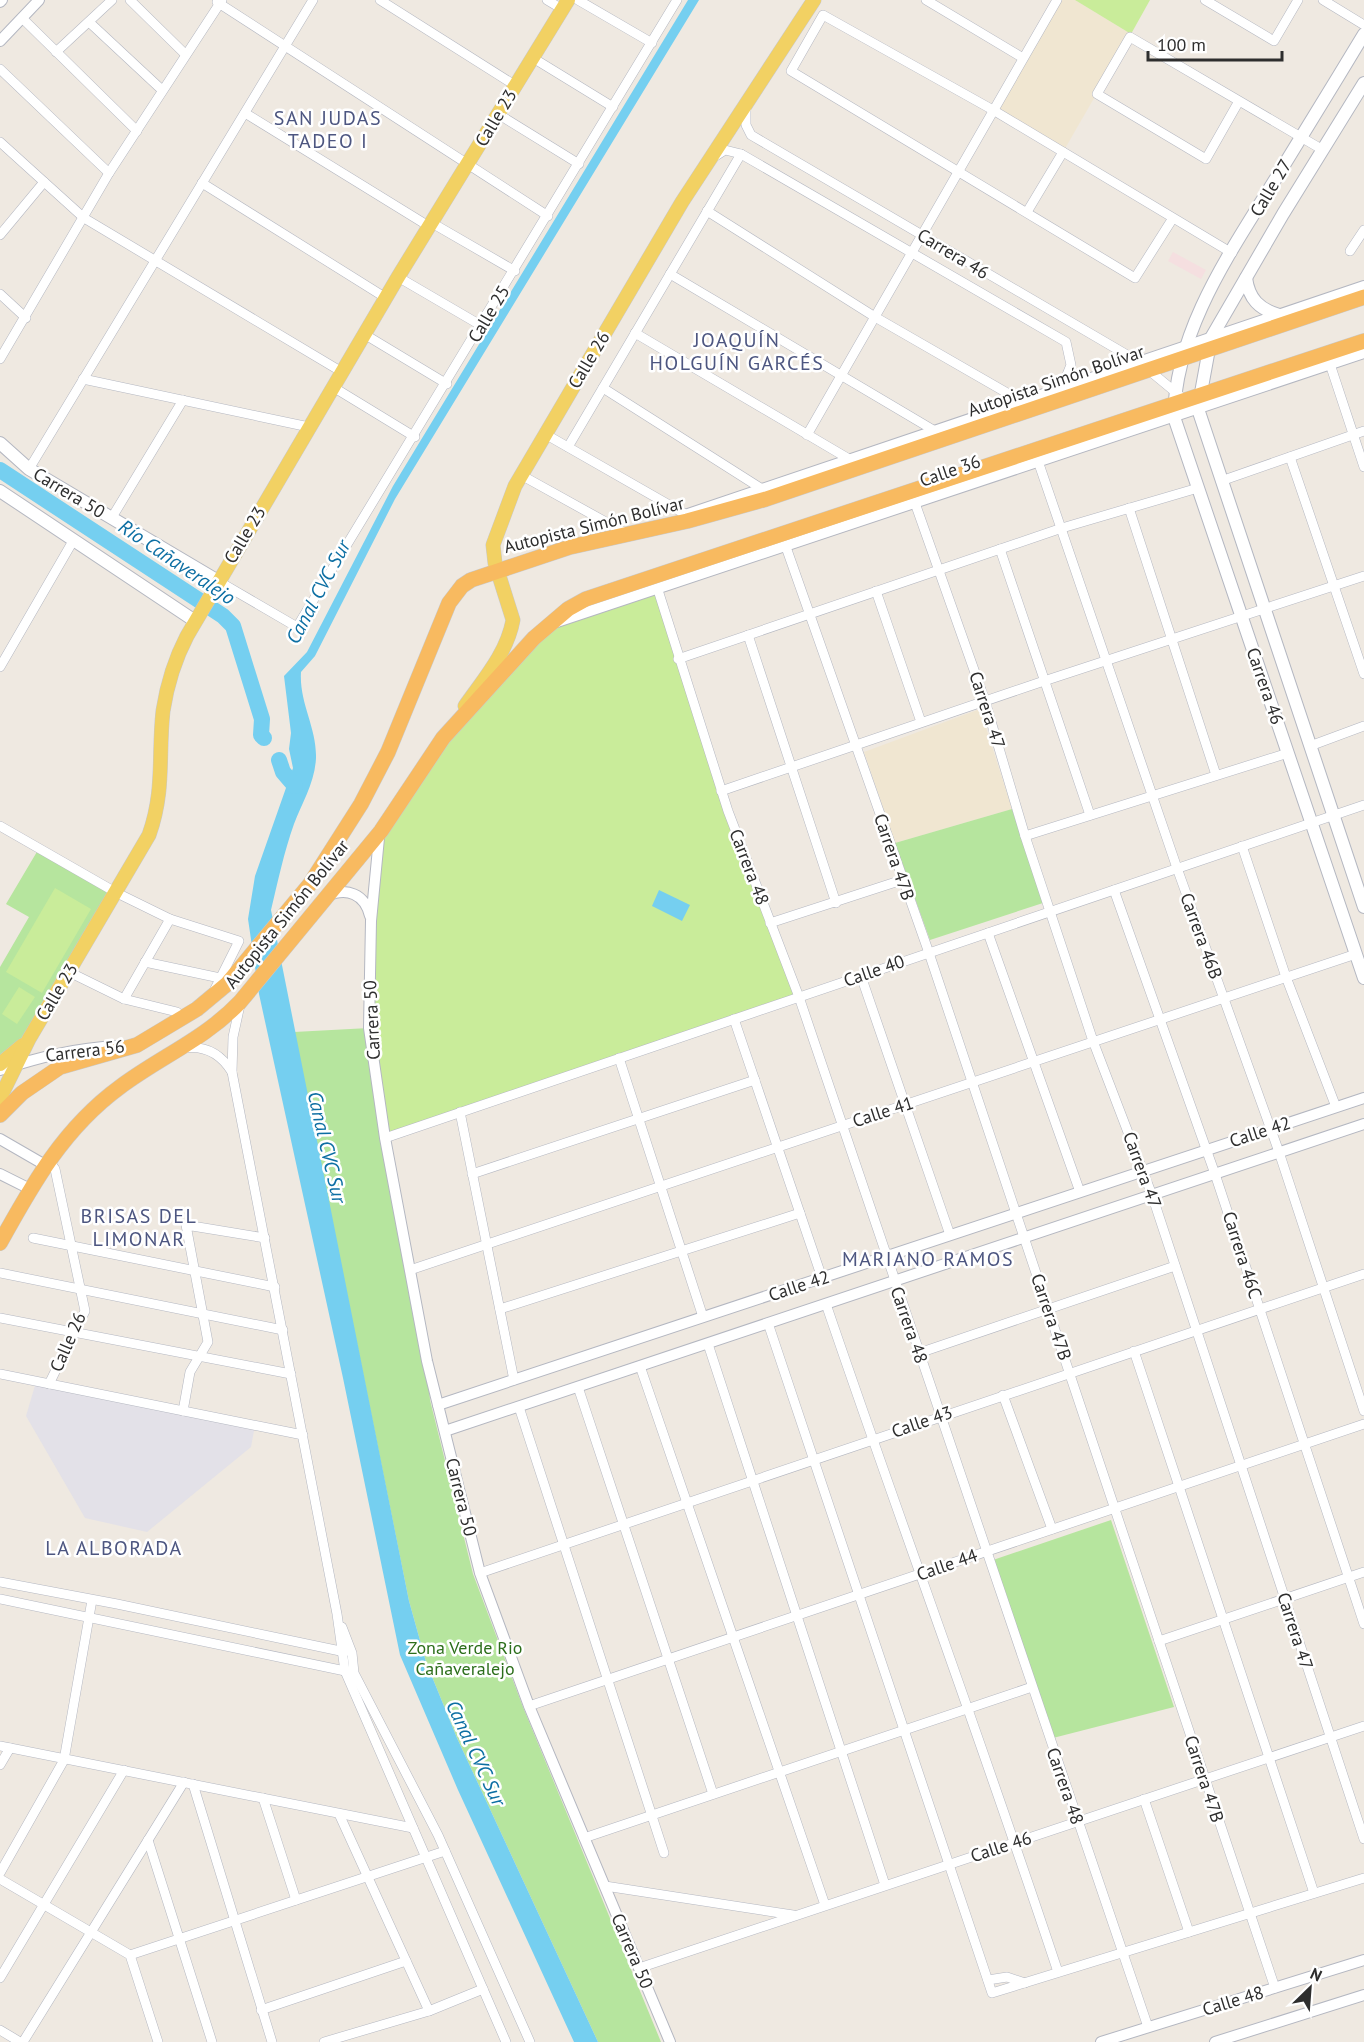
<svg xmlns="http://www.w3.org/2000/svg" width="1364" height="2042" font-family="'PT Sans',sans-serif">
<rect width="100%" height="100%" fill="#efe9e1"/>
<polygon fill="#e3e1e8" points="36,1382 255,1425 251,1447 147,1532 85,1518 26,1416"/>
<g fill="#f0e6d1">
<polygon points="1057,0 1075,0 1131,34 1063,152 993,110"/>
<polygon points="980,709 1012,809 895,843 864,752"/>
</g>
<polygon fill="#f5dfe0" points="1173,252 1206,270 1201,279 1168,261"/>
<g fill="#b6e59e">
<polygon points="1012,809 1043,903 930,940 895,843"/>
<polygon points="38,850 109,890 29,1039 0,1070 0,967 29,917 6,904"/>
<polygon points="369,1028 427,1361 430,1400 473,1574 523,1707 661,2042 598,2042 457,1738 426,1662 409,1601 294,1032"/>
<polygon points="1111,1520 1174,1707 1053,1738 993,1560"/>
</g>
<g fill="#c9ec9a">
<polygon points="1075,0 1150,0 1131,34"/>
<polygon points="658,590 678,659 799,997 385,1138 369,1028 376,846 432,754 549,626"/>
<polygon points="55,888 91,909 42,993 6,972"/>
<polygon points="19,987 35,997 17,1024 2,1014"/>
</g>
<g fill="#75cff0">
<path d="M688,0H699L395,499L315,656L301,672C299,703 317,728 316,758C315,782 302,803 294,824C284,852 278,881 271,910L409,1601L426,1662L457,1738L598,2042H574L458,1790L400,1655L343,1378L259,994L248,919L255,876L293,768L289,749L291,733L284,676L307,652L393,486Z"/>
<polygon points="659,890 690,905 682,921 652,906"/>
</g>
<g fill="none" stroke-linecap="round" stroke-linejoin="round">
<g stroke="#75cff0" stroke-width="16">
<polyline points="0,470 223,616 233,626 262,719 261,735 264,738"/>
<polyline points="279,760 283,772 295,786"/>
</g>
<g stroke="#b4b7c1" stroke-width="10">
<g id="minor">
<polyline points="130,0 185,54"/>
<polyline points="380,0 516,86"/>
<polyline points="547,0 562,9"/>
<polyline points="578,0 652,43"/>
<polyline points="926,0 1023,58"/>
<polyline points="1205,0 1274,41 1298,0"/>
<polyline points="1323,0 1364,25"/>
<polyline points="217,2 548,216"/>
<polyline points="22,18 137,131"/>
<polyline points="89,22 162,90"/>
<polyline points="56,52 112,0"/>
<polyline points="533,58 613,107"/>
<polyline points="0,69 109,173"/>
<polyline points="1239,101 1206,159 1097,94 1130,37 1323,150"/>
<polyline points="746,107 746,125 751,135 1139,362 1179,395"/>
<polyline points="245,113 430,227"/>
<polyline points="498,114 579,164"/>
<polyline points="0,142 84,218 342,372"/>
<polyline points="714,157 725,150 741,154 1066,342 1071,365 1062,387"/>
<polyline points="202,183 386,298"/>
<polyline points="707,211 875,317 1021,401"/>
<polyline points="1027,212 1063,152"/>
<polyline points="1173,218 1135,278 791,71 823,15 993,110 1232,253"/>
<polyline points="432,223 515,271"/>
<polyline points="0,235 44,182"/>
<polyline points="1350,251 1364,230"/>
<polyline points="670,274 935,431"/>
<polyline points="398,277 482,326"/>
<polyline points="0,294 26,318"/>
<polyline points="635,333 849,459"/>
<polyline points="364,334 447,384"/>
<polyline points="0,359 109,173 222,0"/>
<polyline points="1330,364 1364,467"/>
<polyline points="83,379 309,427"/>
<polyline points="333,387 415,437"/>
<polyline points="603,388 762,489"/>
<polyline points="545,434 685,514"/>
<polyline points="807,435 1057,0"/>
<polyline points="568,447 741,154"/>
<polyline points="1290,457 1364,674"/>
<polyline points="1038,461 1177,868 1279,1152 1364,1411"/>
<polyline points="29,469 313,0"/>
<polyline points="521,475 622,531"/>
<polyline points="1221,481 1364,431"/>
<polyline points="915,503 985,701 1025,836 1093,1041 1152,1195 1364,1839"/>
<polyline points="1129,508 1216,775"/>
<polyline points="111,519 183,400"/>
<polyline points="786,547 929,953 1275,1988"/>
<polyline points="1000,549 1090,815"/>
<polyline points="218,581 297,627 677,0"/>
<polyline points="658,590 728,811 799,997 1148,2027"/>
<polyline points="876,591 921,722"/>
<polyline points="748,635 836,903"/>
<polyline points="678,659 1062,528 1198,488"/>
<polyline points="0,667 73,541"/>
<polyline points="1310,746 1364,726"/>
<polyline points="721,791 1044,681 1364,576"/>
<polyline points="0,826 117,893 170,919 239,941 213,993"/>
<polyline points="1025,836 1288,753"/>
<polyline points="1242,846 1286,977 1336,1107"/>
<polyline points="1114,890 1215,1174 1364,1624"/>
<polyline points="770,923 902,880"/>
<polyline points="988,933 1080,1192"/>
<polyline points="145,962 220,978"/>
<polyline points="69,972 124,999 177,1012 181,1017"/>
<polyline points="861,976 950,1235"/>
<polyline points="124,999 170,919"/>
<polyline points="240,1005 233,1037 232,1072 337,1614 345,1671 506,2042"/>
<polyline points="734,1019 822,1278"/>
<path d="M184,1048C206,1045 221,1054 232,1072"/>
<polyline points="619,1058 703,1317"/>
<polyline points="460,1112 514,1380"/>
<polyline points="385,1138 1364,805"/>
<polyline points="48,1160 55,1169 85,1311 49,1384"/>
<polyline points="472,1174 755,1080"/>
<polyline points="33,1238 275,1287"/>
<polyline points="410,1270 1356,954"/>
<polyline points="0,1273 283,1330"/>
<path d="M826,1304C902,1527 984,1748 1058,1972"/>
<polyline points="500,1309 800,1213"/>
<polyline points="0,1318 291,1374"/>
<polyline points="768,1323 992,1993 1364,1878"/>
<polyline points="708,1344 885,1885"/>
<polyline points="1134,1351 1314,1893"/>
<polyline points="919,1353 1175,1266"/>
<polyline points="640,1366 825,1905"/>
<polyline points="0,1374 303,1435"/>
<polyline points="578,1387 713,1794"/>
<polyline points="1003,1395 1052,1529"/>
<polyline points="519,1407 664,1853"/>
<polyline points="183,1411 190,1372 208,1342 186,1225 265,1238"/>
<polyline points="480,1573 1364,1274"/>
<polyline points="0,1582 117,1604 345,1652"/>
<polyline points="0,1599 350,1672"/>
<polyline points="342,1627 352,1653 354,1673 438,1835 530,2042"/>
<polyline points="1159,1641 1364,1572"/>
<polyline points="529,1706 1364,1424"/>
<polyline points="0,1746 413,1828"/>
<polyline points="0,1765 10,1748"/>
<polyline points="193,1784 272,2042"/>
<polyline points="263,1798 296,1900"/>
<polyline points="1144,1799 1189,1932"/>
<polyline points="339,1814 429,2011"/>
<polyline points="584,1838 1032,1687"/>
<polyline points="148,1840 212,2042"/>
<polyline points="0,1873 64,1760 92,1600"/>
<polyline points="0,1879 130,1955 158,2042"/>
<polyline points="605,1886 793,1915"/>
<polyline points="130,1955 445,1851"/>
<polyline points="639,1968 1364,1726"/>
<polyline points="0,1978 124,1770"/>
<polyline points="988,1980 1007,1977 1025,1983"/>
<polyline points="261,2010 406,1961"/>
<polyline points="0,2030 20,2042"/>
<polyline points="23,2042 184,1782"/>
<polyline points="324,2042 429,2011 483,1989"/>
</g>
</g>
<g stroke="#b4b7c1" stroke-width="12">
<g id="tertiary">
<polyline points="0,2 2,0"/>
<polyline points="0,41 39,0"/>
<polyline points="685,515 1364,286"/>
<polyline points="557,622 1364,353"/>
<polyline points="379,838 371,921 369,1028 385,1138 427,1361 480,1573 529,1706 670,2042"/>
<path d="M327,896C347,887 365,894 370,916"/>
<path d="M0,1070C40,1057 76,1048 118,1046"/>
<polyline points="0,1139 45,1165"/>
<polyline points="0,1174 30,1189"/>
<polyline points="438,1405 1364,1098"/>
<polyline points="445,1431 1364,1124"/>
<polyline points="1101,2042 1364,1960"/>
<polyline points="1215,2042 1364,1995"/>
</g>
</g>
<g stroke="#b4b7c1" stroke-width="14">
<g id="secondary">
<path d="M1364,34C1334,84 1303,134 1273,183C1230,253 1175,331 1174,417L1364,978"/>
<polyline points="1364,83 1283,214 1211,338 1198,409 1364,907"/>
<path d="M1246,278C1249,299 1259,309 1279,315"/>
<polyline points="0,443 29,469 218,581"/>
<polyline points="0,491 195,621"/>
</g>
</g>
<g stroke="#c9c9c9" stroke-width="15">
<g id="primary">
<path d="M465,706C484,679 507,653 513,620L495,563L493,545L515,486L682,202L814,0"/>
<polyline points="0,1064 23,1045"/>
<path d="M0,1098L29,1039L149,835C165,790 158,756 163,711C167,685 175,659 187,636L398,277L568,0"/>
</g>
</g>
<g stroke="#c9c9c9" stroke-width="16">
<g id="trunk">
<polyline points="0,1115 22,1093 60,1067 137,1045 197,1009 227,984 310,884 361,804 388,752 449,603 462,586 471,580 570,547 687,521 766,499 1364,297"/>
<path d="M0,1243C33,1183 64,1128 120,1087C160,1057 205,1039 240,1002L381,831L443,738L534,638L568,609L586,599L1364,341"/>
</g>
</g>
<use href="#minor" stroke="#fff" stroke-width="9"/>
<use href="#tertiary" stroke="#fff" stroke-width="10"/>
<use href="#secondary" stroke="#fff" stroke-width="12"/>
<use href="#primary" stroke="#f2d163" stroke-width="14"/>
<use href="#trunk" stroke="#f8ba60" stroke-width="15"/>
</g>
<g text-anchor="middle" stroke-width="5" stroke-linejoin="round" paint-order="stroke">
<g font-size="18" fill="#2e2e2e" stroke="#fff">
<text transform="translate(496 118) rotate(-59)" y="6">Calle 23</text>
<text transform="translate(1271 188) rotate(-59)" y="6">Calle 27</text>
<text transform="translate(953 254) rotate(31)" y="6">Carrera 46</text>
<text transform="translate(489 314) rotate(-59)" y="6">Calle 25</text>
<text transform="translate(589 360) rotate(-59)" y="6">Calle 26</text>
<text transform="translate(1056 381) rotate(-19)" y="6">Autopista Simón Bolívar</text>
<text transform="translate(950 471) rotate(-19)" y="6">Calle 36</text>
<text transform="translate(69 493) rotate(31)" y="6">Carrera 50</text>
<text transform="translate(594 525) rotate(-14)" y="6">Autopista Simón Bolívar</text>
<text transform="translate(245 535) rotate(-59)" y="6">Calle 23</text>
<text transform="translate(1265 686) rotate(71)" y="6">Carrera 46</text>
<text transform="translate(987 710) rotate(72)" y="6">Carrera 47</text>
<text transform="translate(894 857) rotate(71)" y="6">Carrera 47B</text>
<text transform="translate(749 867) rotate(69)" y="6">Carrera 48</text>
<text transform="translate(287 914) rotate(-51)" y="6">Autopista Simón Bolívar</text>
<text transform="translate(1201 936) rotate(70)" y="6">Carrera 46B</text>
<text transform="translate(874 971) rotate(-19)" y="6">Calle 40</text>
<text transform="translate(57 992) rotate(-59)" y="6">Calle 23</text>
<text transform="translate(372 1020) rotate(-93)" y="6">Carrera 50</text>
<text transform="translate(85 1051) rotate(-7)" y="6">Carrera 56</text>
<text transform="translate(883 1112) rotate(-18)" y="6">Calle 41</text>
<text transform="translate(1260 1132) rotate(-18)" y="6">Calle 42</text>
<text transform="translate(1142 1170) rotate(70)" y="6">Carrera 47</text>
<text transform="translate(1242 1255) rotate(72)" y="6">Carrera 46C</text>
<text transform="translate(799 1286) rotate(-18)" y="6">Calle 42</text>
<text transform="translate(1051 1317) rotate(71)" y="6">Carrera 47B</text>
<text transform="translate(909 1325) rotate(71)" y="6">Carrera 48</text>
<text transform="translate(68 1342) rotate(-66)" y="6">Calle 26</text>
<text transform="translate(922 1422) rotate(-19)" y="6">Calle 43</text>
<text transform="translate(461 1497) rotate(76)" y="6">Carrera 50</text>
<text transform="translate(947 1565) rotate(-19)" y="6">Calle 44</text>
<text transform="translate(1295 1631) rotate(72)" y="6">Carrera 47</text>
<text transform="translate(1204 1779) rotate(72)" y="6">Carrera 47B</text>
<text transform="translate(1065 1786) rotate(71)" y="6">Carrera 48</text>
<text transform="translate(1001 1847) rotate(-18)" y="6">Calle 46</text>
<text transform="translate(632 1951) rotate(67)" y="6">Carrera 50</text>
<text transform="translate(1233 2001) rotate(-17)" y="6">Calle 48</text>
</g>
<g font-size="18" fill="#2c6e1b" stroke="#fff">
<text x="465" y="1654">Zona Verde Rio<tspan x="465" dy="21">Cañaveralejo</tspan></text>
</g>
<g font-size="20" letter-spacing="1.5" fill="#4d5680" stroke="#fff">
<text x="328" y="125">SAN JUDAS<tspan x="328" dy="23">TADEO I</tspan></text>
<text x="737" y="347">JOAQUÍN<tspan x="737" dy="23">HOLGUÍN GARCÉS</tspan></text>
<text x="139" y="1223">BRISAS DEL<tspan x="139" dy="23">LIMONAR</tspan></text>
<text x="928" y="1266">MARIANO RAMOS</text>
<text x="114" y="1555">LA ALBORADA</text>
</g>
<g font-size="20" font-style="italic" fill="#0d6fa3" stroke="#fff">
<text transform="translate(177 562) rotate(34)" y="7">Río Cañaveralejo</text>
<text transform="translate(318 592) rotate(-62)" y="7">Canal CVC Sur</text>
<text transform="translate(327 1147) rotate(77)" y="7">Canal CVC Sur</text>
<text transform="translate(476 1753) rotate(65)" y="7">Canal CVC Sur</text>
</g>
</g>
<g transform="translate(1310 1988) rotate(25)" stroke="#ffffff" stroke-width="4.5" paint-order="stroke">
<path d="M0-4.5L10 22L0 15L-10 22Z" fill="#2e2e2e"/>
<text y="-9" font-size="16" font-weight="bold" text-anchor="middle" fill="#2e2e2e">N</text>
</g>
<path d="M1148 51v9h134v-9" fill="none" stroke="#2e2e2e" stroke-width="3"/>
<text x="1157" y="51" font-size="18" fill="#2e2e2e" stroke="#ffffff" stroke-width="4.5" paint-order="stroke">100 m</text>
</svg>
